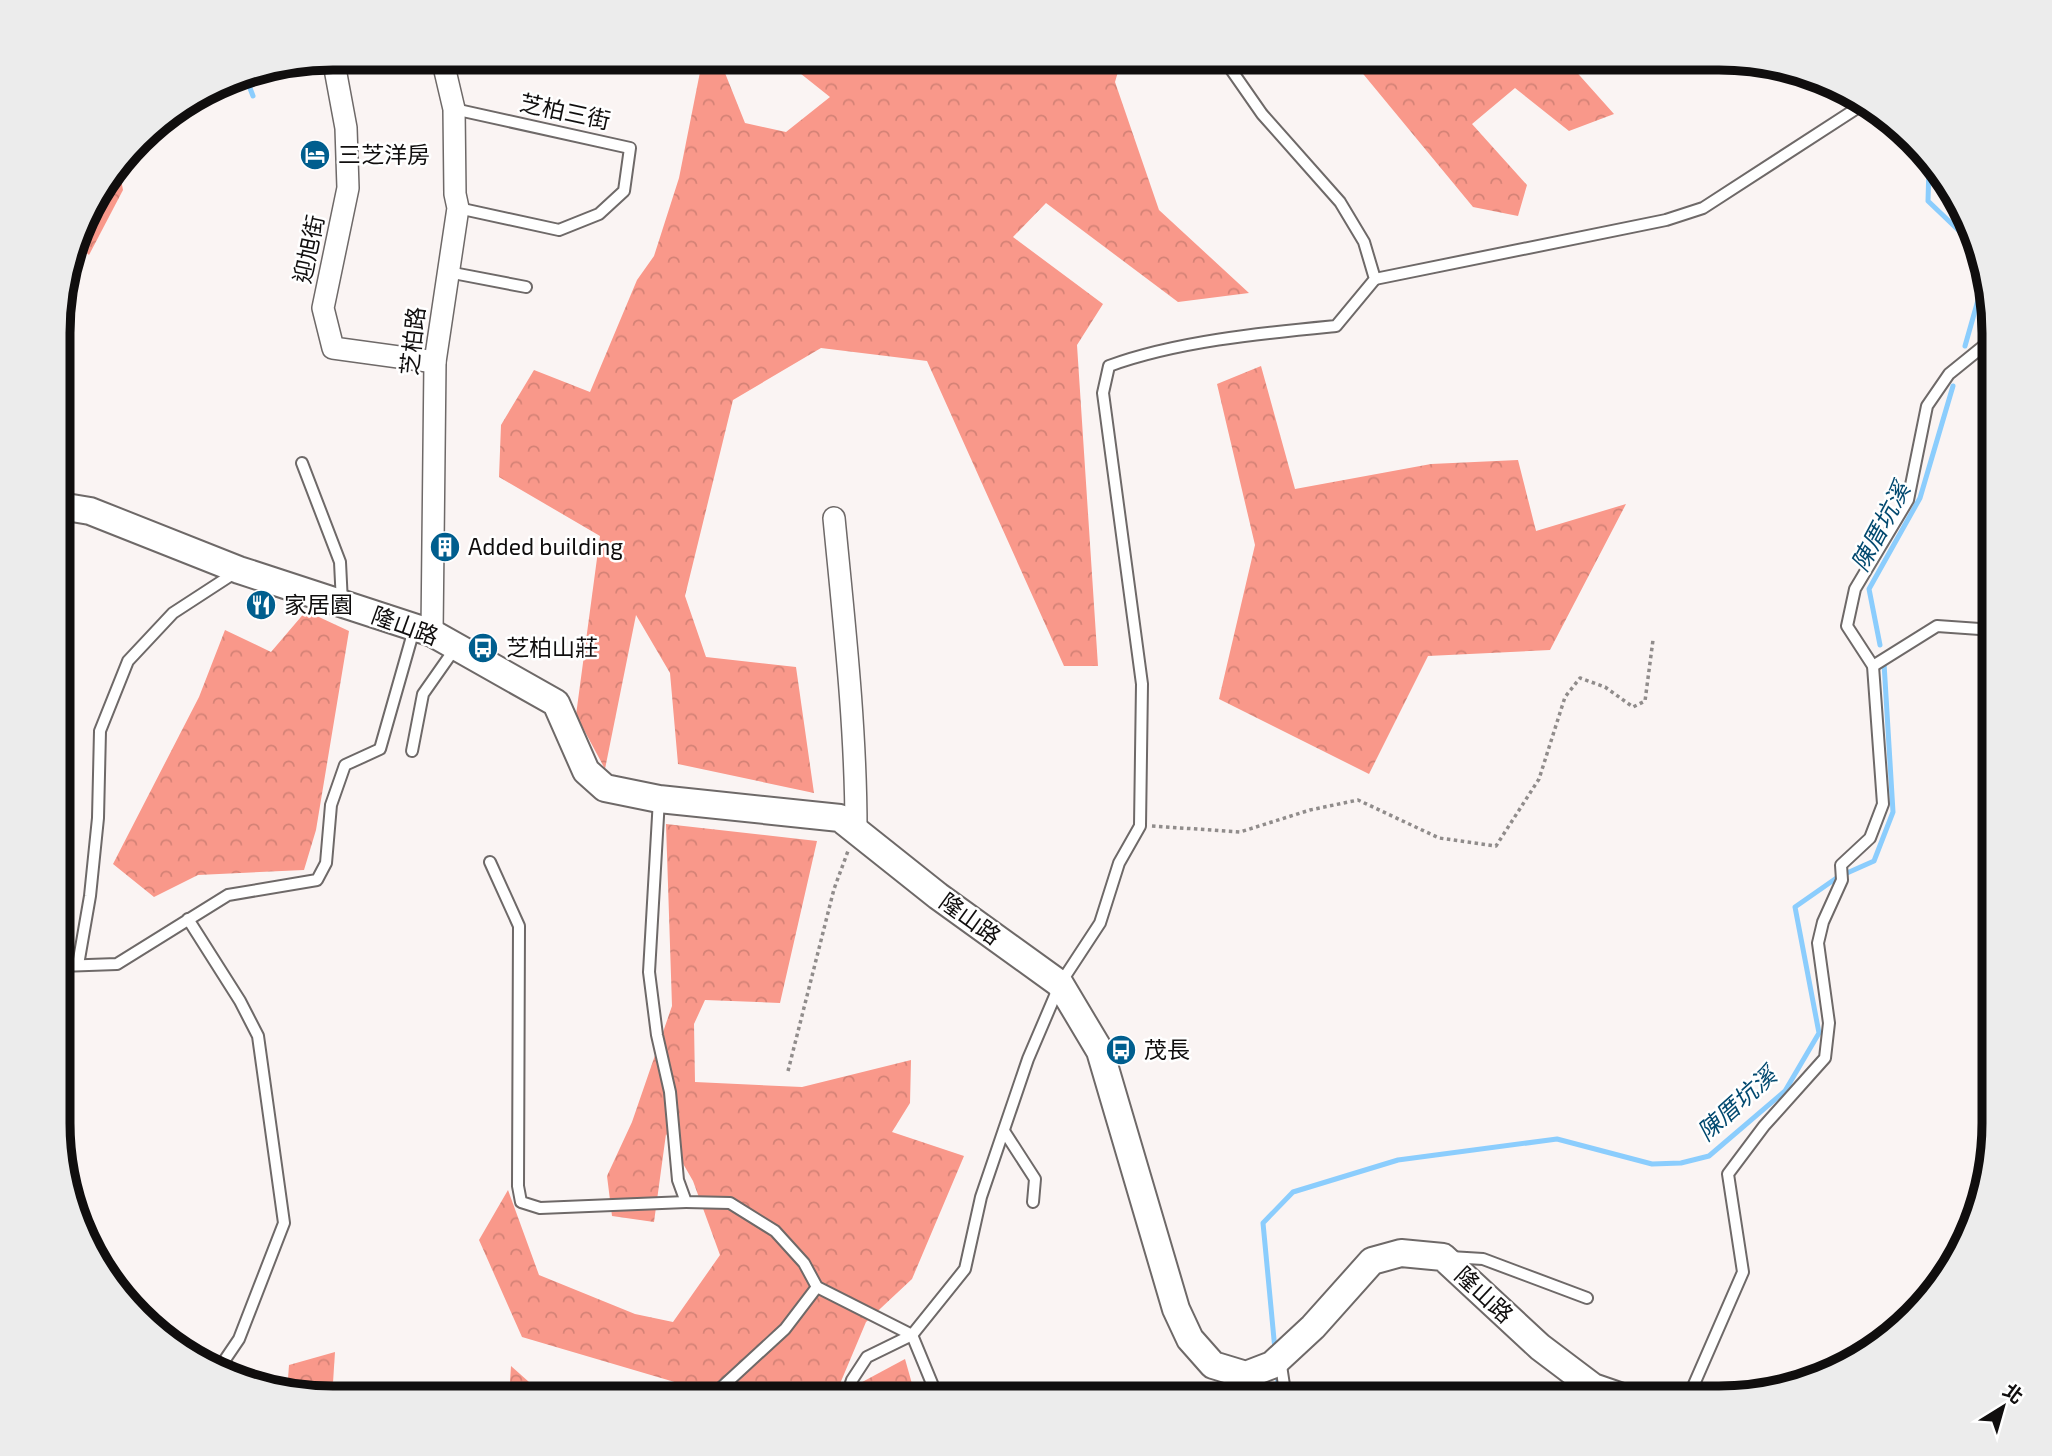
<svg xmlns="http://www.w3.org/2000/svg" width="2052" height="1456" font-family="'Exo 2','Noto Sans TC',sans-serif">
<defs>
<pattern id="forest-crowns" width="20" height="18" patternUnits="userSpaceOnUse" patternTransform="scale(1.75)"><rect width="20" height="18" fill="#f9988a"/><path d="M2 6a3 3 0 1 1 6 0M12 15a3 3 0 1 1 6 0" fill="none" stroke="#d48276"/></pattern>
</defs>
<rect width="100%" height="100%" fill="#faf4f3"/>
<g fill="url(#forest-crowns)">
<polygon points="781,58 1122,58 1115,82 1159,210 1249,293 1178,302 1046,203 1013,237 1103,304 1077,345 1098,666 1064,666 927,361 821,348 733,400 685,596 706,657 796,667 814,793 678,764 670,673 636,615 605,769 576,715 600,536 499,477 501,425 534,370 590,392 637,280 654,256 679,178 701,67 723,68 745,123 786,132 830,97"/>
<polygon points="1350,58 1564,58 1614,114 1569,131 1515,88 1472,124 1527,185 1518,216 1473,207"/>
<polygon points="119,168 123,190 89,255 76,244 86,211"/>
<polygon points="1261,366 1295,489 1431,464 1518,460 1536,531 1626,504 1550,650 1428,656 1369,774 1219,699 1255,545 1217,384"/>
<polygon points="306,611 349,631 316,830 304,870 198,875 154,897 113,864 199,697 225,630 271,652"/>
<polygon points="666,824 817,841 780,1003 705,1000 694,1024 695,1082 802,1087 911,1060 910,1103 892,1132 964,1156 912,1279 866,1322 834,1398 676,1398 678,1383 522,1337 479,1240 508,1190 539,1275 635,1314 673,1322 720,1255 693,1181 666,1134 654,1222 612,1216 607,1176 632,1122 672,1006"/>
<polygon points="335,1352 332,1398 316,1398 287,1392 289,1365"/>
<polygon points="905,1359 916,1398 850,1398 851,1388"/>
<polygon points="511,1366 547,1398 509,1398"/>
</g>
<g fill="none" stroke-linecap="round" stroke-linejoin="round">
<g stroke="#8bcdfd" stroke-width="5">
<polyline points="245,75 253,96"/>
<polyline points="1929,166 1928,201 1975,246"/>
<polyline points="1965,346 1984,279"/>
<polyline points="1880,645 1869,589 1920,498 1953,386"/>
<polyline points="1275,1350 1263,1223 1293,1192 1398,1160 1557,1139 1652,1164 1681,1163 1709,1156 1785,1091 1819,1033 1795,907 1838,877 1874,861 1893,812 1884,663"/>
<polyline points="1277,1370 1279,1398"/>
</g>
<g stroke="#6e6968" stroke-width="14">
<g id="service">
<polyline points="454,109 630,148 624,191 599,214 559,230 458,208"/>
<polyline points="448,272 526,287"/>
<polyline points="1375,279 1666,220 1703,208 1865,103"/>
<polyline points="302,463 340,562 342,603"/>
<polyline points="1873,666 1937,626 1994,630"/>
<polyline points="412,751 423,694 456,647"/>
<polyline points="659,799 649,972 657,1035 670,1092 678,1180 686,1202 730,1203 775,1231 804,1263 817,1287 912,1335 938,1398"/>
<polyline points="490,862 519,926 518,1186 521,1202 540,1208 686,1202"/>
<polyline points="188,919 240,1001 258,1036 284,1223 239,1339 218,1370"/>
<polyline points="78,965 90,896 98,818 100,731 128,661 173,613 236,572"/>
<polyline points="60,966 117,964 228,895 317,880 326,863 331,805 345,765 380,749 415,626"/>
<polyline points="1004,1131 1035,1179 1033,1202"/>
<polyline points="1450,1257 1483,1259 1587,1298"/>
<polyline points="1280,1359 1286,1398"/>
<polyline points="710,1398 785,1329 817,1287"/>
<path d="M846,1398L852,1380L867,1357L912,1335L965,1269L981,1197L1028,1059L1060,984L1100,923L1119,863L1140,826L1142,684L1103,393L1109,366C1177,341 1264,333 1336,326L1375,279L1364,242L1340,202L1262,114L1223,58"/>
<polyline points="1688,1398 1743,1272 1728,1174 1764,1126 1825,1058 1829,1023 1818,943 1823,922 1842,880 1841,865 1870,838 1883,804 1873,666 1847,626 1855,589 1908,500 1927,406 1949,374 1986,344 1994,334"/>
</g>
</g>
<g stroke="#6e6968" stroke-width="24">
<g id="minor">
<polyline points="333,58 346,128 348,188 323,308 333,348 435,362"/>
<path d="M834,518C844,622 856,726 856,830"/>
<polyline points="432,633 435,362 458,208 455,194 454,109 442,58"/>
</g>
</g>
<g stroke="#6e6968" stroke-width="30">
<polyline id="tertiary" points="60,506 90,511 239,570 432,633 556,703 586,771 605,788 659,799 840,818 938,896 1060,984 1100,1051 1176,1309 1190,1339 1213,1365 1246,1375 1272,1365 1313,1327 1372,1261 1401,1253 1443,1257 1540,1347 1593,1387 1625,1398"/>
</g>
<g stroke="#908c8b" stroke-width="3.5" stroke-dasharray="3.5 3.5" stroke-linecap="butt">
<polyline points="1152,826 1240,832 1310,810 1358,800 1439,838 1496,846 1539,779 1565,697 1580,678 1605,687 1633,707 1645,701 1653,640"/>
<polyline points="788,1071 834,889 848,851"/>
</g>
<use href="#service" stroke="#fff" stroke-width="10"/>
<use href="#minor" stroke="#fff" stroke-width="21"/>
<use href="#tertiary" stroke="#fff" stroke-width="26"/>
</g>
<defs>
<g id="hotel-disc" transform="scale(1.575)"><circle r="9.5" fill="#005e8e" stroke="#fff"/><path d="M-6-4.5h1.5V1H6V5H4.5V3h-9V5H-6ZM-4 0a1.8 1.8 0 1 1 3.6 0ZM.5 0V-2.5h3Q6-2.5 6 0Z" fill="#fff"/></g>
<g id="building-disc" transform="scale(1.575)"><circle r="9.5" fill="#005e8e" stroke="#fff"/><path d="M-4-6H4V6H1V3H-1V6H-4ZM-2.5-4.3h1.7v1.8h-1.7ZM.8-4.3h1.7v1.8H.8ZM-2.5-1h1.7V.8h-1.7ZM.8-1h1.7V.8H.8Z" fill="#fff"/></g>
<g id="restaurant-disc" transform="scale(1.575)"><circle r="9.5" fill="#005e8e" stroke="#fff"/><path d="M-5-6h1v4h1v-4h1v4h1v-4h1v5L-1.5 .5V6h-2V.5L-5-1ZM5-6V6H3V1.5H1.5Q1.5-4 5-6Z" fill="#fff"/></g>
<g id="bus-disc" transform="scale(1.575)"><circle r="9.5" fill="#005e8e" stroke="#fff"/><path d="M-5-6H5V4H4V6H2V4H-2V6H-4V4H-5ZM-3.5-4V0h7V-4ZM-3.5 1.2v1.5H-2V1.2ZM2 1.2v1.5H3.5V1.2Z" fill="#fff"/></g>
</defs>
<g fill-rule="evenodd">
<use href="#hotel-disc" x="315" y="155"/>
<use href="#building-disc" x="445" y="547"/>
<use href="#restaurant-disc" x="261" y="605"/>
<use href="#bus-disc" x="483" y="648"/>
<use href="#bus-disc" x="1121" y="1050"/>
</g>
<g text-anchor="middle" stroke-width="5" stroke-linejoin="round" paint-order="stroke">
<g font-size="23" fill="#100e0e" stroke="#fff">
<text transform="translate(565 112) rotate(12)" y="8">芝柏三街</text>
<text transform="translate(309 249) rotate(-78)" y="8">迎旭街</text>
<text transform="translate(413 341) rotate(-84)" y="8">芝柏路</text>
<text transform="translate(405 626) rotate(20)" y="8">隆山路</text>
<text transform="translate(970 919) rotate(36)" y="8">隆山路</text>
<text transform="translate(1484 1295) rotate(43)" y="8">隆山路</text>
</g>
<g font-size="23" fill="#100e0e" stroke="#fff" text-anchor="start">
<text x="338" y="163">三芝洋房</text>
<text x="468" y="555">Added building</text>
<text x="284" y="613">家居園</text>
<text x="506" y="656">芝柏山莊</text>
<text x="1144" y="1058">茂長</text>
</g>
<g font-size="24" font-style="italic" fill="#02496f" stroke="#fff">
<text transform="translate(1881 527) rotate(-62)" y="8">陳厝坑溪</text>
<text transform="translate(1737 1104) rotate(-42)" y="8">陳厝坑溪</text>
</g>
</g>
<path d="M0 0H2052V1456H0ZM333 70H1719A263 263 0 0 1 1982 333V1123A263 263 0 0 1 1719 1386H333A263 263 0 0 1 70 1123V333A263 263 0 0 1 333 70Z" fill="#ececec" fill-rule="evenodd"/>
<path fill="none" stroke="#100e0e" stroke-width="9" d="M333 70H1719A263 263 0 0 1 1982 333V1123A263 263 0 0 1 1719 1386H333A263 263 0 0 1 70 1123V333A263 263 0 0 1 333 70Z"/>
<g transform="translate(2003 1407) rotate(37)" stroke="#ffffff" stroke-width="5" paint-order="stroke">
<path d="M0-5L12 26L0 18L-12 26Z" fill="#100e0e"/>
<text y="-10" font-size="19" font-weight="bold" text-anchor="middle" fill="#100e0e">北</text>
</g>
</svg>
